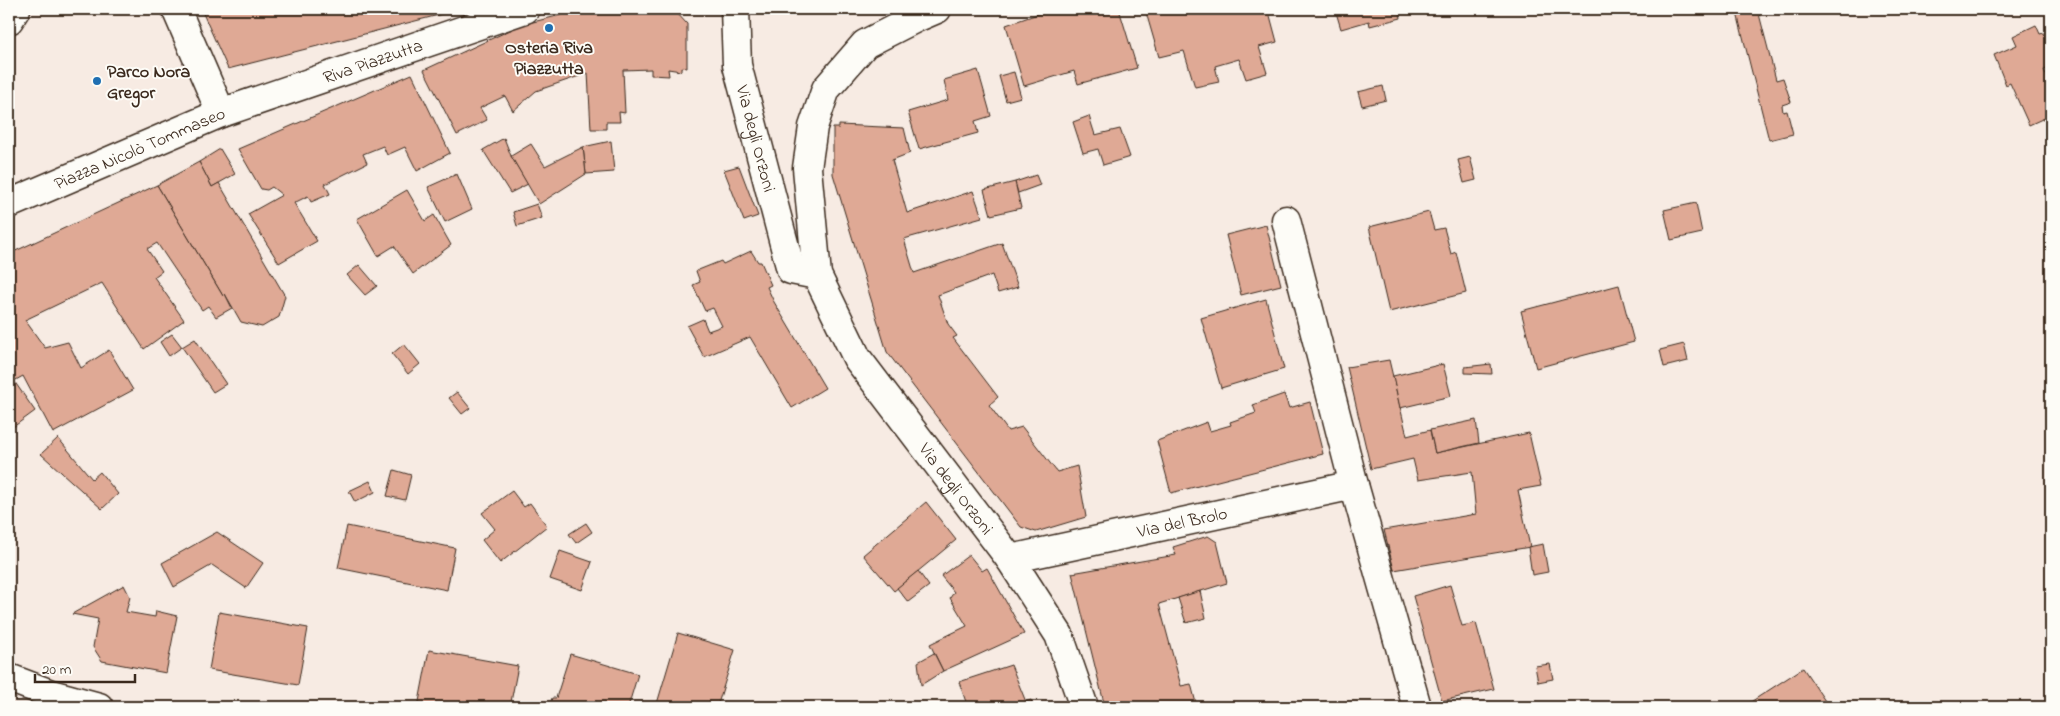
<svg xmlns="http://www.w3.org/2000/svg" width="2060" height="716" font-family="'Indie Flower',sans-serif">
<rect width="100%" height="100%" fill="#f7ebe3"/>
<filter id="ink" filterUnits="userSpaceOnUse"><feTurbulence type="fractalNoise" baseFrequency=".02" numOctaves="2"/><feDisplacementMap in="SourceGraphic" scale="10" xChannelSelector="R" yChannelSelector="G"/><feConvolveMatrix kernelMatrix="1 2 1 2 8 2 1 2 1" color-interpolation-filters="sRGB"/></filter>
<g filter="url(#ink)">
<g fill="#dfa995" stroke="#3b2a1e">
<polygon points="201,9 462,9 228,69"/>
<polygon points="585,9 676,12 687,24 687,68 681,67 681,71 668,69 669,76 651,75 651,69 623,70 625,113 619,112 620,122 606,122 606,129 591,129 588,73 536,91 513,111 505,96 480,108 487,120 457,135 424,70 521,25"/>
<polygon points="1052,9 1119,9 1137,68 1078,84 1074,71 1024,86 1006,25"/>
<polygon points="1145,9 1280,9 1269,12 1277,42 1259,47 1267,73 1246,79 1239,59 1215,66 1219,82 1195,87 1184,51 1159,57"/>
<polygon points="1335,9 1414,9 1400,13 1401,18 1370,26 1369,21 1341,29"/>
<polygon points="1736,9 1768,9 1769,11 1759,14 1776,80 1783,78 1791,102 1782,105 1783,112 1787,111 1793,134 1769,140"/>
<polygon points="2036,25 2040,34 2048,32 2051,41 2051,67 2044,70 2051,86 2051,115 2029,125 2010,83 2006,85 1994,55 2017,45 2013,36"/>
<polygon points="978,70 991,116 975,121 978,133 919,149 908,112 948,100 944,80"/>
<polygon points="1014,72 1021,97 1006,101 999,76"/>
<polygon points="412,74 450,153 417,171 405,147 387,155 383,146 363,154 367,163 325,184 330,194 311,202 308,196 294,203 317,241 279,263 248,214 282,195 272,187 267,190 261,189 238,149"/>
<polygon points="1383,86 1386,100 1362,106 1358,92"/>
<polygon points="1089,116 1095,135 1120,129 1130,157 1103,165 1098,149 1083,153 1073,122"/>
<polygon points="839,125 904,128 910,153 892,160 907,213 973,191 982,217 904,239 914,273 1002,243 1018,287 998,293 992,275 938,295 948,324 957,336 953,338 998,397 989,405 1008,431 1022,427 1057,472 1077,466 1086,517 1036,532 1021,527 887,352 833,174 833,128 839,128"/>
<polygon points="504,138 511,156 528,184 510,193 483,150"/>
<polygon points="611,141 614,172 586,174 583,147"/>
<polygon points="531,144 545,166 583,147 586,174 539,204 511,156"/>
<polygon points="220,149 235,174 212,187 199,162"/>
<polygon points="1470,157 1476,180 1464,183 1458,160"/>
<polygon points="199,162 212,187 219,183 285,296 279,317 262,327 241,322 225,294 223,296 157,185"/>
<polygon points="739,166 758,216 744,221 724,170"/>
<polygon points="457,174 472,209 445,222 428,187"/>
<polygon points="1036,175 1040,185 1018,193 1015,182"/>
<polygon points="1015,182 1021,208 991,215 984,190"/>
<polygon points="157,185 223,296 225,294 232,308 216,317 208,306 202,310 157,243 147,249 162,271 154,277 184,320 144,349 102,283 25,320 45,348 68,342 81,368 109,350 133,390 53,433 23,376 14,381 35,411 9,430 9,254"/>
<polygon points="407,190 425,221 434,215 451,245 413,274 394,246 378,256 357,219"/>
<polygon points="1696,203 1702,233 1671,240 1664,210"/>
<polygon points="537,204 542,218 517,226 513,212"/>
<polygon points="1429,212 1434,230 1444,228 1451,254 1456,252 1466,293 1389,312 1369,227"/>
<polygon points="1266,225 1281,285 1241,295 1226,235"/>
<polygon points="751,251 758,262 761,262 771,285 767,287 774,302 825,388 792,408 750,337 704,357 687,326 703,319 708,331 722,326 713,308 705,311 693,285 700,282 696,271 721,261 723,264"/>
<polygon points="359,265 377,286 365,295 347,275"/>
<polygon points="1619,285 1634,342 1536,368 1521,311"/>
<polygon points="1266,299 1284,369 1221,388 1201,318"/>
<polygon points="172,334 182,347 169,356 160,342"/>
<polygon points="195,339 226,384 213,392 182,347"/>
<polygon points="404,344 420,364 408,374 392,354"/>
<polygon points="1684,344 1688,361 1664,367 1660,350"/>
<polygon points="1389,360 1407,436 1430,430 1435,453 1529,433 1541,486 1518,490 1530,547 1394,570 1384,530 1476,514 1472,472 1418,480 1413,459 1371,469 1347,367"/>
<polygon points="1443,364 1451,396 1400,408 1393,376"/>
<polygon points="1491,364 1492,374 1465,373 1465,367"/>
<polygon points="457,392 470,408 462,414 449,398"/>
<polygon points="1284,394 1289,408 1310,402 1323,454 1171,493 1157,441 1207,422 1210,431 1231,425 1230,422 1256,413 1253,405"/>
<polygon points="1476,420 1479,443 1435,453 1430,430"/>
<polygon points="58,438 92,479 100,472 118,494 102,509 41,454"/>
<polygon points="394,470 411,475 405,500 387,496"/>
<polygon points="370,481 375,492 355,502 349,491"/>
<polygon points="512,491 524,507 530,503 547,526 500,563 482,540 495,529 482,513"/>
<polygon points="926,502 956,540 894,591 863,555"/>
<polygon points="586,523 592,532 576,543 569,534"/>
<polygon points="347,526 455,548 447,590 338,568"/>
<polygon points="217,532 263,563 246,588 212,565 174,587 162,563"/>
<polygon points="1208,536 1217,542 1227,583 1159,604 1181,686 1191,684 1197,707 1105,707 1072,573 1176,555 1173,547"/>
<polygon points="1543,544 1548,572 1532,575 1528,547"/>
<polygon points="560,551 592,562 582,590 550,579"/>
<polygon points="969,555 982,571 987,568 1024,634 943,671 930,644 967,626 950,598 954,592 941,576"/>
<polygon points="918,571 929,586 908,602 897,588"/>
<polygon points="124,585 130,597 126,612 155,617 156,611 177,616 166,673 102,661 93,647 98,619 72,614"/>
<polygon points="1450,585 1462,626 1476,623 1494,689 1442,701 1413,596"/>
<polygon points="1200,591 1206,618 1186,623 1178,598"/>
<polygon points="219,612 308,628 298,685 209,670"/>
<polygon points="678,633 735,650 717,707 656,707"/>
<polygon points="429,650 518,666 510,707 418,707"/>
<polygon points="934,653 943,671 921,685 918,662"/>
<polygon points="570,654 638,674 628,707 549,707 552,698 556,698"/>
<polygon points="1550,664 1553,679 1538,682 1535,666"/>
<polygon points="1011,665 1026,702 1031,700 1033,707 952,707 966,702 959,682"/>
<polygon points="1803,668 1829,707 1743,707"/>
</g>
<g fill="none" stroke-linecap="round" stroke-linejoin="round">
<g stroke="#3b2a1e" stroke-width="31">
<g id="street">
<polyline points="176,9 221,113"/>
<path id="s1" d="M735,9L737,65L791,270L817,275"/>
<polyline points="9,20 16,9"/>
<path id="s2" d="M9,204L221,113L525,9"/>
<polyline points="1286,220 1354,485 1417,707"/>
<path id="s3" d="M1010,559L1354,485"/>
</g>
</g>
<g stroke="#3b2a1e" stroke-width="31">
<g id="secondary">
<path id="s4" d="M937,9L916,18L865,44L826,89L813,127L807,168L817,275L857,358L1010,559L1059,635L1084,707"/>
<polyline points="9,678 51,694 99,707"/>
</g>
</g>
<use href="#street" stroke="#fdfcf7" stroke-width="28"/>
<use href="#secondary" stroke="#fdfcf7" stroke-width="28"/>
</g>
</g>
<g fill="#1f6fb2" stroke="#fdfcf7" stroke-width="2">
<circle cx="549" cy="28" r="5"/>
<circle cx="97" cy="81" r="5"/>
</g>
<g text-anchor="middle" stroke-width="4" stroke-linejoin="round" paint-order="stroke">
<g font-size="18" font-weight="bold" fill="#3b2a1e" stroke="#fdfcf7">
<text x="549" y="53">Osteria Riva<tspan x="549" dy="21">Piazzutta</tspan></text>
<text x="107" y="77" text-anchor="start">Parco Nora<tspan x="107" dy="21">Gregor</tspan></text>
</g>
<g font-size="18" fill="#3b2a1e" stroke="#fdfcf7">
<text dy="6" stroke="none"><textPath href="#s2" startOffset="391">Riva Piazzutta</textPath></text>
<text dy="6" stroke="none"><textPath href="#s1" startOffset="132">Via degli Orzoni</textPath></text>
<text dy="6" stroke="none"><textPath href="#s2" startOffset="142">Piazza Nicolò Tommaseo</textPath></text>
<text dy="6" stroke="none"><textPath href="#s4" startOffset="585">Via degli Orzoni</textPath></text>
<text dy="6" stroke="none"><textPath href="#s3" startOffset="176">Via del Brolo</textPath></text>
</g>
</g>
<rect width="2060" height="716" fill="none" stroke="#fdfcf7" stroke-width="30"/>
<rect x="15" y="15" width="2030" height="686" fill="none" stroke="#3b2a1e" stroke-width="2" filter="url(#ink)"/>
<path d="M35 674v8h100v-8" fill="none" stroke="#3b2a1e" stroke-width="2.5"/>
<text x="42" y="674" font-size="15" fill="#3b2a1e" stroke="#fdfcf7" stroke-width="4" paint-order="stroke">20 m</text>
</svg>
